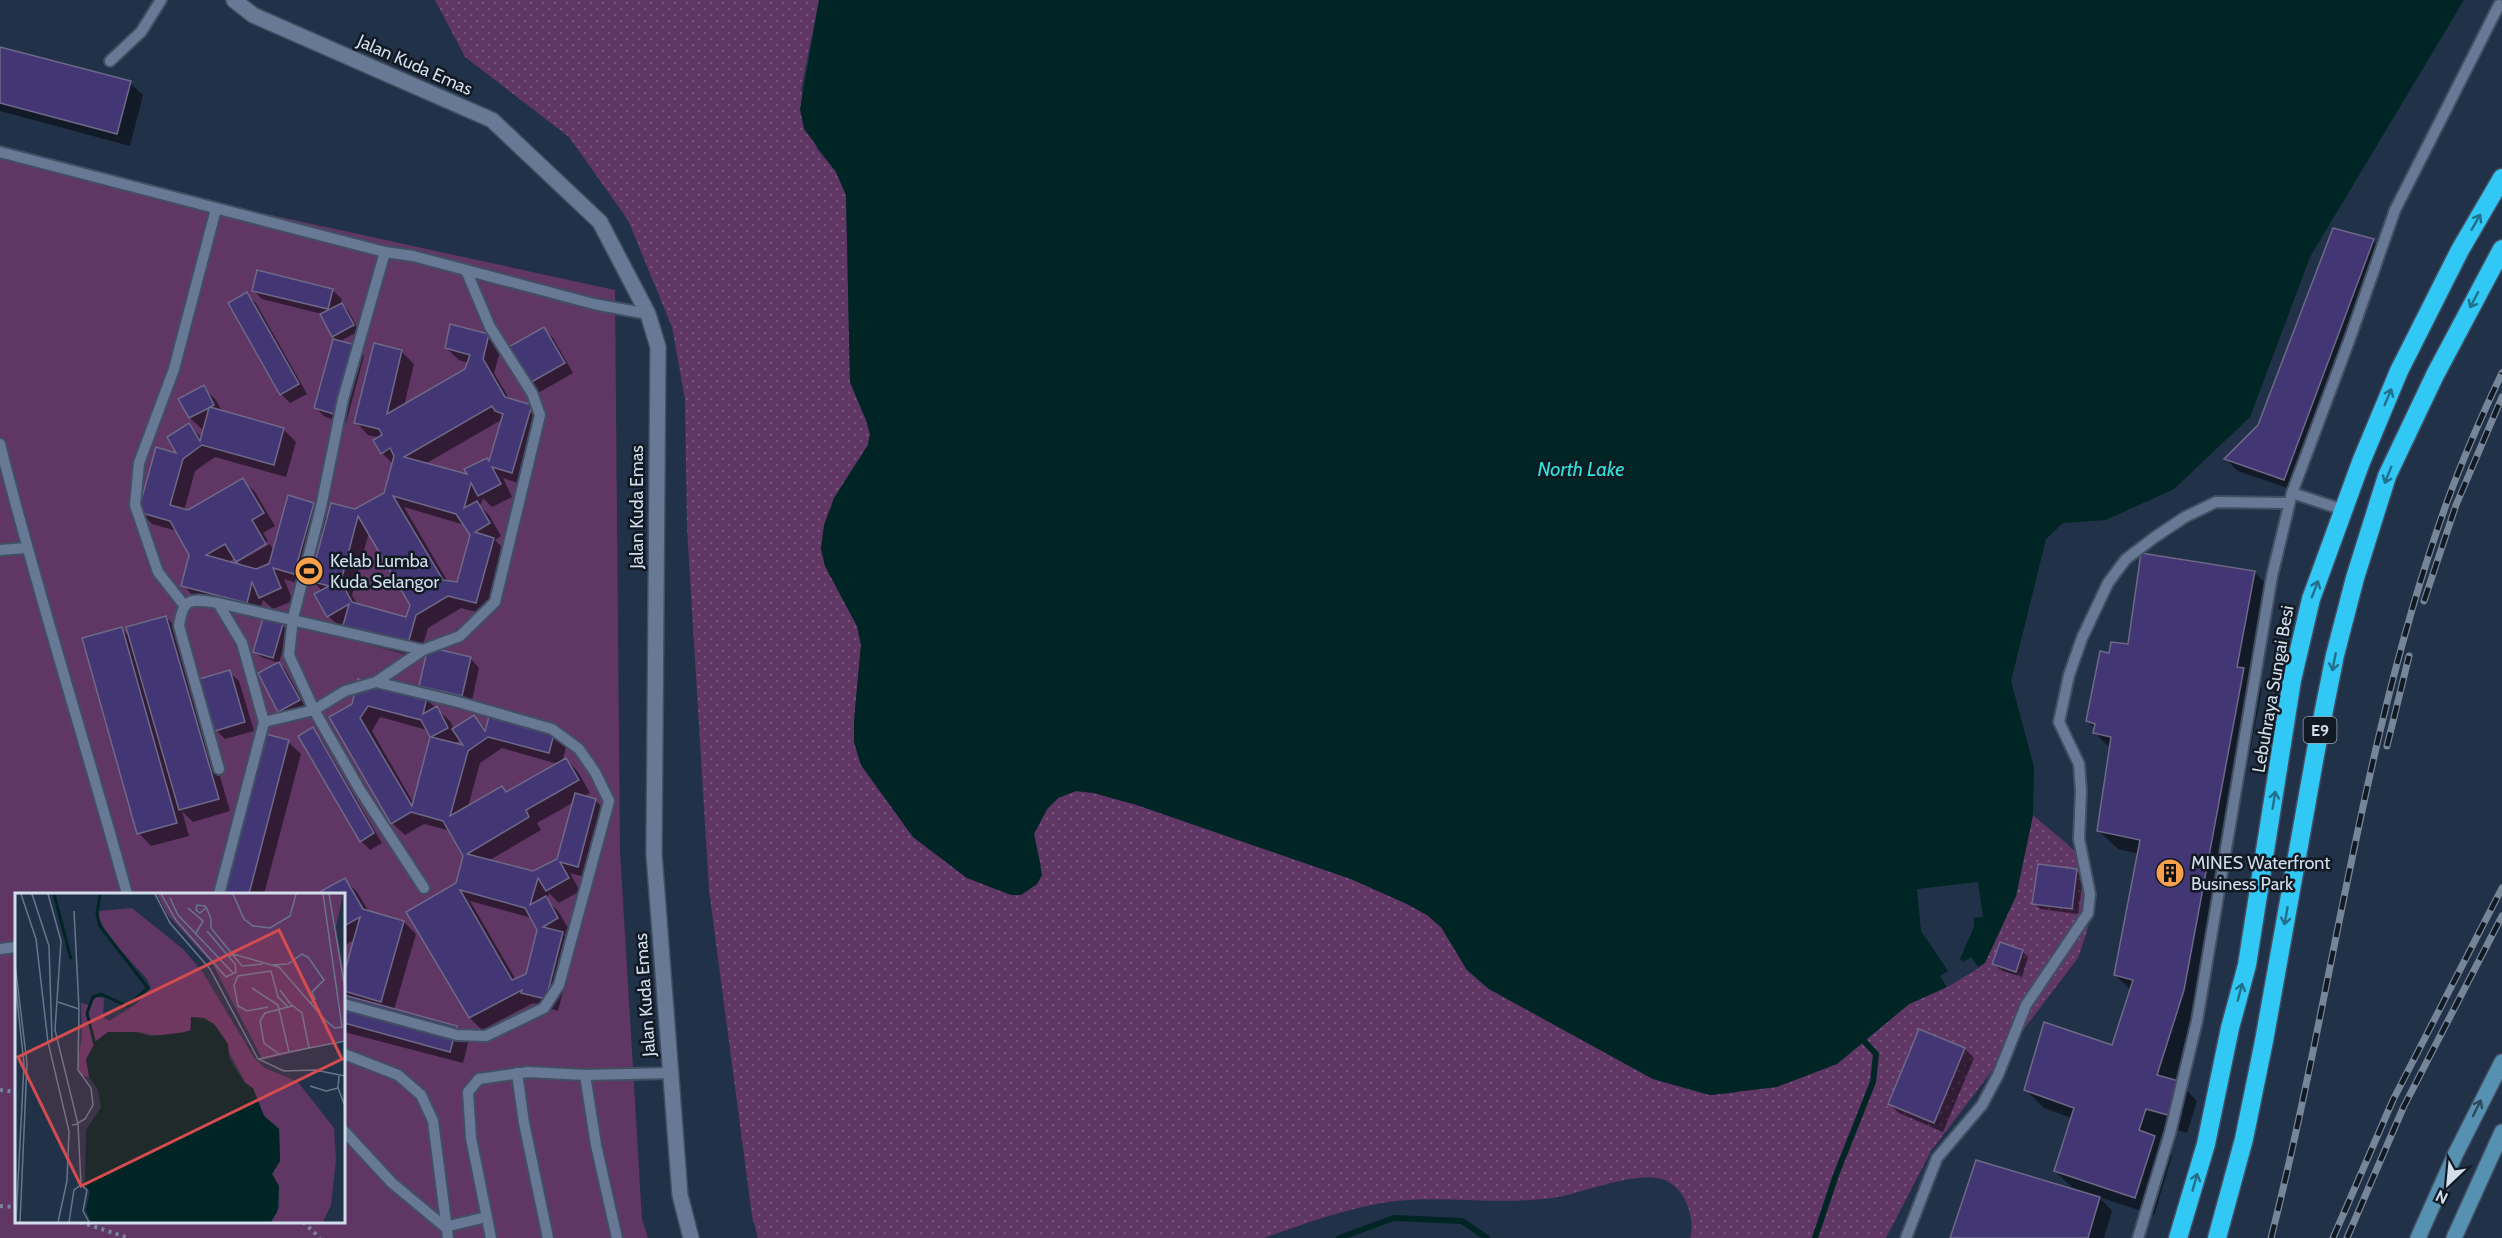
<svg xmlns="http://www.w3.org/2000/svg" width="2502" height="1238" font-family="Cabin,sans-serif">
<defs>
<pattern id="grass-dots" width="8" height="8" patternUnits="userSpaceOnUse" patternTransform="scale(1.5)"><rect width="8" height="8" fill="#5f3664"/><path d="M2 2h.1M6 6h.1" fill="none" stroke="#75537a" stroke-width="1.8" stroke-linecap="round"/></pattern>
</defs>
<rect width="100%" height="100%" fill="#213148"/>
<path fill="url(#grass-dots)" d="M435,0H819L801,90L817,149L836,172L846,195L850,382L866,420L870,434L868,445L834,498L821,548L825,566L857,626L861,645L854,721V742L861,765L913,837L967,878L1041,866L1034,834L1047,809L1058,798L1076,791L1094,793L1137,805L1351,879L1407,904L1427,915L1441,927L1467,970L1489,989L1653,1079L1710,1095L1733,1093L1837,1064L1909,1004L1947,987L2016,896L2033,815C2048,829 2069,843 2081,859C2103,889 2089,927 2078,958L1931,1151L1886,1238H1690C1696,1219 1685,1188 1665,1180C1641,1170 1587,1191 1563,1196C1507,1207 1450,1195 1395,1201C1350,1207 1306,1223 1264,1238H758L752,1216L709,890L687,527L685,399L672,327L628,220L569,137L465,57Z"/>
<path fill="#5f3664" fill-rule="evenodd" d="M0,156L615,290L620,851L642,1219L648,1238H0ZM16,894H344V1222H16Z"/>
<polygon fill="#002524" points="819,0 2464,0 2310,257 2250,417 2174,489 2106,520 2063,523 2046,539 2011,681 2034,767 2033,815 2016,896 1985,963 1947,987 1909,1004 1837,1064 1777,1087 1710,1095 1653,1079 1489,989 1467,970 1441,927 1427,915 1407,904 1351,879 1137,805 1094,793 1076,791 1058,798 1047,809 1034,834 1042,875 1037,884 1021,895 1011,895 967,878 913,837 861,765 854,742 854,721 861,645 857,626 825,566 821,548 824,525 834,498 868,445 870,434 866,420 850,382 846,195 836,172 804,129 800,109"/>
<polygon fill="#213148" points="1978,882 1983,917 1974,918 1974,927 1960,959 1963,962 1971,957 1979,968 1947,987 1940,976 1948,971 1921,931 1917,889"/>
<g fill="#0007" fill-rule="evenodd">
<polygon points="0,48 130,83 143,95 130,146 0,111"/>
<polygon points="2373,241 2386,253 2296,491 2238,471 2226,459 2260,426"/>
<polygon points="253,290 332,290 342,299 341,303 348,310 359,331 339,342 333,336 322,314 262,299"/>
<polygon points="246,294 256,303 307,394 290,403 281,394"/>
<polygon points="544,329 553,338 573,373 538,393 529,383"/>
<path d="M488,335L501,348L494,373L510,400L531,406L543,419L524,485L503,478L512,497L492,507L483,498L480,506L489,515L501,536L495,540L506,551L488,615L461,608L428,628L419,658L356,641L328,616L322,591L312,580L324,533H321L306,586L284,579L293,601L273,609L263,600L259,615L195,598L183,585L191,555L177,531L152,524L140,511L179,455L189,425L202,438L204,431L190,418L180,399L203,387L216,400L223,413L284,430L296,442L286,477L215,457L195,471L184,511L188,512L243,480L255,492L275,526L263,533L268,541L238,559V562L235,558L227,563L243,567L238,562L270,544L274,551L314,504L328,519L355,511L385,494L393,464L382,453L381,438L368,435L356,422L401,351L414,364L404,406L466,370L469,363L459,360L446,348ZM503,419L490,463L470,476L425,464ZM404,507L465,525L471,534L458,583L448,582ZM369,532L411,605L407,619L358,606L352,595ZM271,561L270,565L261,569L260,567Z"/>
<polygon points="355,347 364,356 346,423 325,417 316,408"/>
<polygon points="2255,573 2273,591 2256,682 2262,688 2202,1010 2179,1083 2197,1101 2187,1133 2165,1126 2159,1143 2172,1156 2154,1215 2099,1197 2112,1211 2104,1238 1952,1238 2076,1191 2055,1171 2072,1118 2044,1108 2026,1090 2113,1047 2131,990 2115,975 2139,854 2118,849 2099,831 2111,749 2095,733 2095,729 2087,721 2110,654 2129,646"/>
<polygon points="166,617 178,630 230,811 193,822 182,811 189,836 151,846 139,833 122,629 131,638"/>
<polygon points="282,625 288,631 279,663 261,657 255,651"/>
<polygon points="470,658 479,668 471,705 430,695 421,685"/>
<polygon points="279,663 285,669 305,706 285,717 279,711"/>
<polygon points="229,672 239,681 254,731 225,739 216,730"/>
<path d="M426,699L450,721L454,730L474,717L487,730L554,732L567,744L562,762L566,759L578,772L590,793L583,797L596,801L608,813L591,879L570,873L580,891L559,903L549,893L547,900L558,911L570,931L564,935L575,945L558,1011L533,1003L482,1030L470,1018L457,884L465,855L451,831L424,824L405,835L392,823L353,705ZM380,717L427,730L431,737L414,804L372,731ZM461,740L466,748L453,744ZM502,748L558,764L507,793L468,807L480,763ZM574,802L559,860L534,872L488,861L541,830L537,823ZM470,901L532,918L539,929L527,975L516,980Z"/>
<polygon points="312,729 321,739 382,843 370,850 361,841"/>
<polygon points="288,742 301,754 264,894 221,894"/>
<polygon points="2077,871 2083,877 2078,914 2040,909 2034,903"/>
<polygon points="345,880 357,892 369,912 404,922 416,934 394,1010 457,1027 469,1039 463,1063 344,1032 344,997 350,999 344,992 344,979 355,939 344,946 344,894 319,894"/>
<polygon points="2022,951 2028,957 2022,977 2000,970 1994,964"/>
<polygon points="1965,1049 1974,1058 1943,1132 1899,1113 1890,1104"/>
</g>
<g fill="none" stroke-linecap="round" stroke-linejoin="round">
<g stroke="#002524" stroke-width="6">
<polyline points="1339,1238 1394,1218 1462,1221 1487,1238"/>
<polyline points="1815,1238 1836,1175 1873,1082 1876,1054 1864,1041"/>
</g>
</g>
<g fill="#433675" stroke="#6d6987" stroke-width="1.5" fill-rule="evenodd">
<polygon points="0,47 131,81 117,134 0,103"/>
<polygon points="2333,228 2374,239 2284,480 2224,459 2258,425"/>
<polygon points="257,270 333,289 328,309 252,291"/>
<polygon points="247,292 299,384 280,395 228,303"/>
<polygon points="342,303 354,325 332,337 320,314"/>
<path d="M450,324L489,334L483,359L505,397L532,405L512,473L492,467L501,484L478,496L471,483L464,508L477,501L490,523L475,532L494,538L476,603L448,596L416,615L407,647L342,629L349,604L327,617L314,594L329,586L310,581L331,503L355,509L384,493L394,456L390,448L381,454L373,440L382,435L379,429L354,423L374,343L402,350L387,414L465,369L470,355L445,348ZM492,406L495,411L503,414L489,461L487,458L464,469L467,474L404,457ZM393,496L456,514L470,535L457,582L443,580ZM358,516L410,605L406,617L352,602L341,581Z"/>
<polygon points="544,327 565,363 528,384 507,348"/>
<polygon points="333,339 356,345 337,415 314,408"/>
<polygon points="204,385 214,405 210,407 284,428 274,465 202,445 183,459 170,505 188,510 243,478 264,513 252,520 266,544 236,562 225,544 206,555 256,569 269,564 288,495 314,503 294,574 273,568 281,588 259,598 252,582 247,603 181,586 189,555 170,521 138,512 156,447 176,453 167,437 189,423 200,441 209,408 189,418 178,399"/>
<polygon points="2141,553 2255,571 2237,667 2244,668 2184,990 2157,1075 2179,1081 2168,1115 2146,1109 2139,1130 2155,1136 2135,1198 2054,1171 2074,1108 2024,1090 2044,1022 2112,1045 2133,980 2114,975 2140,840 2097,831 2111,737 2093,733 2095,724 2086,721 2100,651 2109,653 2111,642 2128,644"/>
<polygon points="166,616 219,799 179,810 126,627"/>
<polygon points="263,618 283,624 273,658 253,652"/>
<polygon points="122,627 177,823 137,834 82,638"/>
<polygon points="428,647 471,657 462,696 419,686"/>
<polygon points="279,662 300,700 278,712 258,673"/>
<polygon points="230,670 245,722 215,731 199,679"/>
<path d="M358,679L427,697L423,714L437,706L448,728L431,737L463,745L452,729L474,715L485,731L490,713L555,730L549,753L488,737L468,751L450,816L502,786L506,792L566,758L579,780L526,810L529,817L467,854L533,871L557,859L575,793L596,799L578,867L560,862L569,878L546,891L538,878L530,905L546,896L558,918L543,927L563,932L546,999L521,993L522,990L469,1018L406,912L456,883L463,856L443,821L411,812L391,824L329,717L352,704ZM368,706L421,720L430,737L412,806L360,718ZM460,890L525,908L537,930L526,974L512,980Z"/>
<polygon points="313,727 374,833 360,842 298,736"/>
<polygon points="262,733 289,740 249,894 219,894"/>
<polygon points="2038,864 2077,869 2072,909 2032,904"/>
<polygon points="345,878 363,909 404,921 381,1002 344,991 344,974 360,917 344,926 344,894 316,894"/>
<polygon points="2000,942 2023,950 2016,972 1992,964"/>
<polygon points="344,995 457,1026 450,1052 344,1023"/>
<polygon points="1919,1029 1965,1048 1934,1123 1888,1104"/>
<polygon points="1976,1160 2100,1197 2088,1238 1950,1238"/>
</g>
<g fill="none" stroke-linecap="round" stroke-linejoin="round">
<g stroke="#424f63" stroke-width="14">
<g id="service">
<polyline points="110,61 141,32 161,0"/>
<polyline points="0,152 385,252"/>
<path d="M0,444C38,596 86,744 127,894"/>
<polyline points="2292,493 2349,341 2395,210 2499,5"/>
<polyline points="0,550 26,548"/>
<polyline points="218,603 242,643 264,722 219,894"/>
<polyline points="184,605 158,572 135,505 139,463 174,369 216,209"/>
<polyline points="264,722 314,710 345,691 376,682 423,650"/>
<path d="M219,769L179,626C183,596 192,599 218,603L423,650L460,636L495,602L540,415L532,393L490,327L466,270"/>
<polyline points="424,888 360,790 314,710 289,655 293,618 321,507 343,399 385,252 413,256 594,304 648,314"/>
<polyline points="0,949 16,947"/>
<polyline points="344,1004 457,1035 486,1036 544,1008 559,985 609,801 595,772 579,749 552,729 458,702 376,682"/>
<polyline points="344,1054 398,1075 421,1095 433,1121 448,1238"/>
<polyline points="517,1073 524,1123 548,1238"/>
<polyline points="585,1075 671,1073"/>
<polyline points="344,1131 392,1183 445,1227 486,1217"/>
<polyline points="491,1238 471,1138 468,1092 479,1079 528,1072 585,1075 596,1145 617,1238"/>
<polyline points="1906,1238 1937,1158 1982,1105 1998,1075 2026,1005 2088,913 2090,894 2079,839 2081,791 2079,764 2059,722 2069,675 2082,638 2108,583 2126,559 2155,537 2185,517 2216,502 2289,503"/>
<polyline points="2138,1238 2170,1133 2197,1021 2272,576 2292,493 2344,510"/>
</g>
</g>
<g stroke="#424f63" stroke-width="18">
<polyline id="minor" points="234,0 253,15 492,120 600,222"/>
</g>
<g stroke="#424f63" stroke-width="18">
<polyline id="tertiary" points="600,222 648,314 658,347 654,854 680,1195 691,1238"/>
</g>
<g stroke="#424f63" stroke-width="18">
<g id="secondary">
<polyline points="2418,1238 2455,1155 2502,1062"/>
<polyline points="2454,1238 2502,1132"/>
</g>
</g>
<g stroke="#424f63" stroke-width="21">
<g id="motorway">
<polyline points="2178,1238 2206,1144 2230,1028 2247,965 2292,680 2311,599 2361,462 2399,371 2460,250 2502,178"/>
<polyline points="2217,1238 2244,1139 2264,1041 2316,750 2335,655 2355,578 2387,476 2435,375 2502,249"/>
</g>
</g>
<g stroke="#788699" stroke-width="4" stroke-dasharray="3 4.5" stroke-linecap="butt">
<polyline points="0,1090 16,1092"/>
<polyline points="0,1206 16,1207"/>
<polyline points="80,1222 129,1238"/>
<polyline points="303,1222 320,1238"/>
</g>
<use href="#service" stroke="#677994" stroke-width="10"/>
<use href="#minor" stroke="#677994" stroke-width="15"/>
<use href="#tertiary" stroke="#677994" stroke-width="15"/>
<use href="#secondary" stroke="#5791b1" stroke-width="15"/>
<use href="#motorway" stroke="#31c8f6" stroke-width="18"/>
<g stroke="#778598" stroke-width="7">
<g id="rail">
<polyline points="2424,601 2456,505 2502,397"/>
<polyline points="2387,746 2409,656"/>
<path d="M2271,1238C2333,994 2361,740 2447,502C2463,458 2482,415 2502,373"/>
<polyline points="2333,1238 2393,1100 2502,888"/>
<polyline points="2347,1238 2404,1106 2502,916"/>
</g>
</g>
<use href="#rail" stroke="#111923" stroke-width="4.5" stroke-dasharray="14" stroke-linecap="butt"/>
</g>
<defs><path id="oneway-shaft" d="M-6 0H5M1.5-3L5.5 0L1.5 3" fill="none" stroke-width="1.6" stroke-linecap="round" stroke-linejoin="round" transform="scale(1.5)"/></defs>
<g stroke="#21708c">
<use href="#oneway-shaft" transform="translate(2476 222) rotate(-60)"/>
<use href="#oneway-shaft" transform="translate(2474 300) rotate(118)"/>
<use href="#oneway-shaft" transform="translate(2388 397) rotate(-67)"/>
<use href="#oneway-shaft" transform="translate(2388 475) rotate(112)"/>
<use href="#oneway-shaft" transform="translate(2315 589) rotate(-69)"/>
<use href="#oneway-shaft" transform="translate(2334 662) rotate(101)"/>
<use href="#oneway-shaft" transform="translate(2274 800) rotate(-81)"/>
<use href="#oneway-shaft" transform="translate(2286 916) rotate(100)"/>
<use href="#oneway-shaft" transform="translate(2240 992) rotate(-75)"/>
<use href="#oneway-shaft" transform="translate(2195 1182) rotate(-74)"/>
</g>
<use stroke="#2d495c" href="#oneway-shaft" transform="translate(2477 1108) rotate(-64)"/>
<defs>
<g id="stadium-disc" transform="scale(1.5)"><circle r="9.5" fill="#f9a04c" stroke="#111923"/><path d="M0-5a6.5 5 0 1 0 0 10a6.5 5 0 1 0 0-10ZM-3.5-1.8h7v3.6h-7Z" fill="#111"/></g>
<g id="building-disc" transform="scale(1.5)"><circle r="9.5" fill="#f9a04c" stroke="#111923"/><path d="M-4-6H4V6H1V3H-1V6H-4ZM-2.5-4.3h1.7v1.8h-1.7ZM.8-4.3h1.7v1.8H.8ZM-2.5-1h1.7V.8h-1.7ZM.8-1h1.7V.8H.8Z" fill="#111"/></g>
</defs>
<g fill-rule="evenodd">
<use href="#stadium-disc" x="309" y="571"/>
<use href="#building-disc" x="2170" y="873"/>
</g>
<g text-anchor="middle" stroke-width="5" stroke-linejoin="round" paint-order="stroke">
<rect fill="#111923" stroke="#99a3b0" stroke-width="1.5" x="2303.5" y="717" width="33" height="26" rx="4.5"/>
<g font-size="16" font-weight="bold" fill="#d3deed">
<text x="2320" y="736">E9</text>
</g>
<g font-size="18" fill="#d3deed" stroke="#111923">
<text transform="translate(415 65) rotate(24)" y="6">Jalan Kuda Emas</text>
<text transform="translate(637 507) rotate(-90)" y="6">Jalan Kuda Emas</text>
<text transform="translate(2273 689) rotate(-80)" y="6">Lebuhraya Sungai Besi</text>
<text transform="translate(645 995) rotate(-94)" y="6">Jalan Kuda Emas</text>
</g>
<g font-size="18" fill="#d3deed" stroke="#111923" text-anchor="start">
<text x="330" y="567">Kelab Lumba<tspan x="330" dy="21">Kuda Selangor</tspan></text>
<text x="2191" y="869">MINES Waterfront<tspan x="2191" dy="21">Business Park</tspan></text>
</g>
<g font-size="20" font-style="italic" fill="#34e2dc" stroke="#111923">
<text x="1581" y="476">North Lake</text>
</g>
</g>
<g transform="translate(15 893)">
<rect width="330" height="330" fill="#213148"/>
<path d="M117,15L168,56L187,78L240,166L250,175L283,189L319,235L321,267L316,312L308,329H256L264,315V293L257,281L265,268L264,236L249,223L198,130L176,124L175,138L141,143L125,139L81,148L74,162V184L66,182L62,172L67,144L66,110L74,112L81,104L89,105L88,124L94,128L120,112L136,95L132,86L96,47L84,26V18Z" fill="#5f3664"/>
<path d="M142,1H328L321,34L330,87V147L248,167L198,72L152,21Z" fill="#5f3664"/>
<path d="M176,124L189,125L200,132L213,151L214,165L229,189L238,195L249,223L264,236L265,268L257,281L264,293L262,319L256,329H76L71,317L75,299L70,292L71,237L86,214L83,197L74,184L71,166L81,148L93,139H121L134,143L167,140L176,137Z" fill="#002524"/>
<path fill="none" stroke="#002524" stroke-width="3" d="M39,1L56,66M80,152L72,120L78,104L86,101L112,113L133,95L85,33L82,21L85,1"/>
<path fill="none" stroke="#68768a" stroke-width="1.5" d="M6,1L21,46L33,149L54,238L52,288L43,329M17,1L34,53L37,147M33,1L46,48L40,137L63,231L57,232M140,1L155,30L195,76L243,166L269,178L300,177L330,183M146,1L161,27L211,84L221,79L220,71L192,38M218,1L229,26L238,33L255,35L275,23L281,1M314,1L330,96M155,5L163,22L218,80M173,15L188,28L181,40M191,15L185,20L181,17L182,12L190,13L192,16L196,26V35M59,18L64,115M196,35L227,73L248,71M214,64L218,61L264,74L311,128L320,135L327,134L308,1M0,71L12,170L5,329M257,72L273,71L287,61L293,64L309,87L297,99L300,106L296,110M0,87L9,171L1,329M237,95L263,112L274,159L244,166M43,109L64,116L63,177L76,195L78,212L70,226L63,230M277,112L287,120L294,155M253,114L232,118L223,113L219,92L223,83L256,78L263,104L273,114M0,127V232M274,159L330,148M264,161L249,150L245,128L250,120L277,113L265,97M324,183L323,195L330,213M295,193L311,198L323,195M63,231L66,292M54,329L59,297L66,292L72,297L68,318L74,329"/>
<path fill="#d54c4f" fill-opacity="0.15" stroke="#d54c4f" stroke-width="3" d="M264,37L327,166L66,293L3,164Z"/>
<rect width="330" height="330" fill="none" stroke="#d3deed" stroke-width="3"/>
</g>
<g transform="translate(2448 1184) rotate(206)" stroke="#111923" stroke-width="4.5" paint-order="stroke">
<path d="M0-4.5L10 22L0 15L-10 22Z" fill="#d3deed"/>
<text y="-9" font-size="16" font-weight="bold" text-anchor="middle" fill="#d3deed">N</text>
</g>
</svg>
